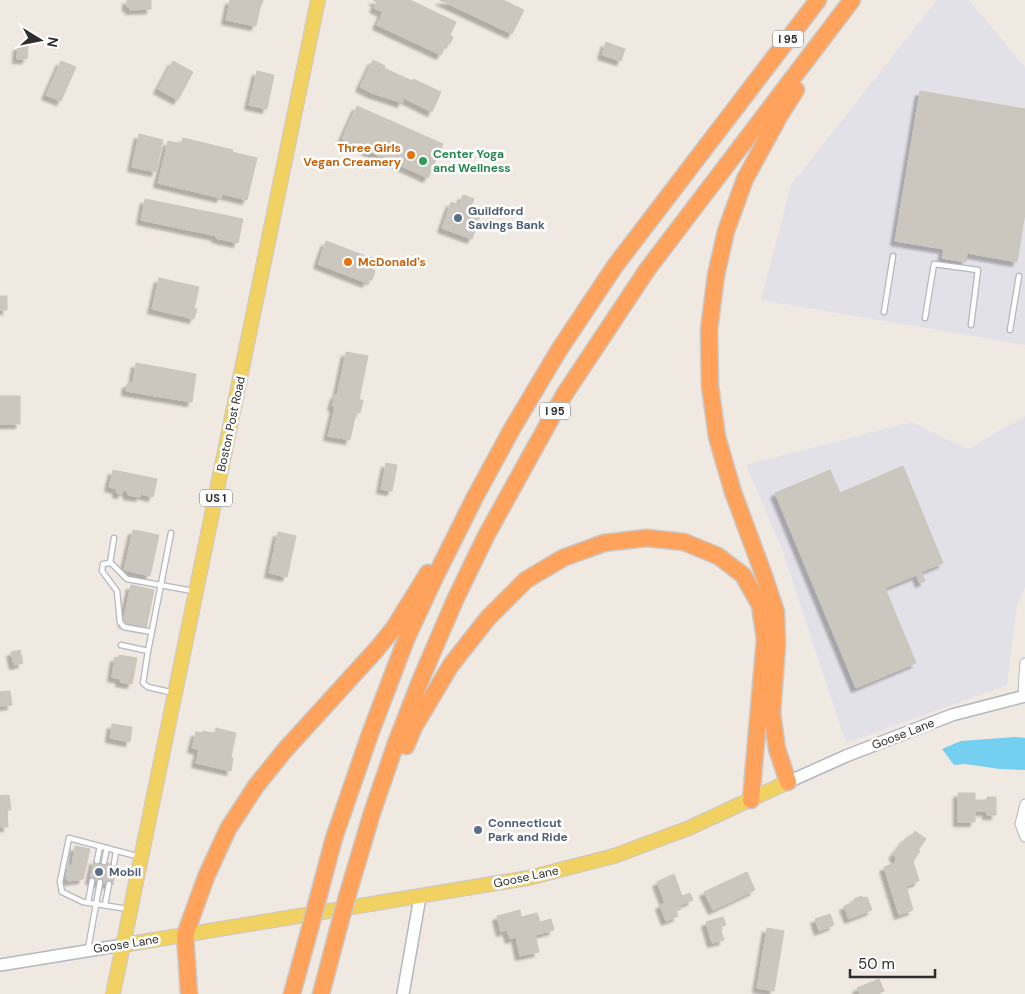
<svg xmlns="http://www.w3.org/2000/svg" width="1025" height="994" font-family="'DM Sans',sans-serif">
<defs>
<filter id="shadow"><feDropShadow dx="-4.5" dy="4.5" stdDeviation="1" flood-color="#0004"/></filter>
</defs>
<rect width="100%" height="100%" fill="#efe9e1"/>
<g fill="#e3e1e8">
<polygon points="937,0 969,0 1025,67 1025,345 761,300 791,185"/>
<polygon points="1025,416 1025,587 1017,606 1007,685 846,743 782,549 746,465 911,422 968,449"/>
</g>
<polygon fill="#75cff0" points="1015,737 1025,738 1025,770 1000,769 965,764 954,765 942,749 961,741"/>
<g fill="#cbc7bf" stroke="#cbc5ba" filter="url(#shadow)">
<polygon points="127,0 151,0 151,9 130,10 130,7 127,7"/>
<polygon points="230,0 263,0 262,4 261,4 256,26 226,20"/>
<polygon points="373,0 410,0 456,22 450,35 453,37 450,44 447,42 441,55 377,25 383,12 374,8 377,2"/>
<polygon points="440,0 503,0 524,10 512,34"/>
<polygon points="606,42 625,49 621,61 602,55"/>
<polygon points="18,46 28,46 27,59 17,59"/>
<polygon points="373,60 385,66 384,68 412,81 413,79 441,92 432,112 404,98 402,103 372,93 360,87"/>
<polygon points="61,61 76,67 61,101 46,95"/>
<polygon points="173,61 193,72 178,100 158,89"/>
<polygon points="257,71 274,75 267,109 249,105"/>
<polygon points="920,91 1025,109 1025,213 1017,262 967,253 966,262 942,258 944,249 895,241"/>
<polygon points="357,106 443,144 428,178 342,139"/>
<polygon points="139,134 163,140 156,172 132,167"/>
<polygon points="183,138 233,150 232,152 257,158 247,200 222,194 221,198 158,183 168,141 181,144"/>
<polygon points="463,195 474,199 470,209 481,213 472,239 442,228 451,202 459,205"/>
<polygon points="145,199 243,219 238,243 216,238 217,236 141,220"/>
<polygon points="326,241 368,257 368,256 377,259 376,265 374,264 372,269 375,271 372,280 368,279 367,283 318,264"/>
<polygon points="159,278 199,287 194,309 197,309 194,319 152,309"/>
<rect x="0" y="296" width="7" height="14"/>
<polygon points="346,352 368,356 359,400 363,400 360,413 356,412 350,440 328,436 335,407 332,406 335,395 337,395"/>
<polygon points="136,363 196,374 192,402 126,391 127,384 133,382"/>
<rect x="0" y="396" width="20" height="28"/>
<polygon points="386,463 397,465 392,491 381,489"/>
<polygon points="903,466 943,563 921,572 925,581 920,583 917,575 885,588 916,663 856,688 775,493 830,470 840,493"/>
<polygon points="113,470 157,479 153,497 141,494 140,497 128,495 128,492 123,490 122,494 117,493 117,489 109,487"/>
<polygon points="133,530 159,535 150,576 124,570"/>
<polygon points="278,532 296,536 287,577 269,573"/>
<polygon points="131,585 154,590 146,628 123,623"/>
<polygon points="20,650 23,663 14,665 11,652"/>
<polygon points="119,655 137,658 132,684 120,682 121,679 112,677 115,657 119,658"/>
<polygon points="10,691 12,705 0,706 0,692"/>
<polygon points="112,724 132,727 130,742 110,738"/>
<polygon points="216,728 236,733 231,757 233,758 231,771 196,763 199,750 192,748 196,732 203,733 203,731 215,734"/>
<polygon points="958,793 975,793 975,800 987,800 987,797 996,797 996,815 987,815 987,811 975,811 975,822 958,822"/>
<polygon points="9,795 11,810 7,810 8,827 0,827 0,796"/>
<polygon points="915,831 926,839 918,850 920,851 913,861 919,881 906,886 913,910 899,915 884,867 895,863 896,857 893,855 906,838 911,836"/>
<polygon points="75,846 90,849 83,879 68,881 66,877 69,865 72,866"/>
<polygon points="94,860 117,865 113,885 90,880"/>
<polygon points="747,872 755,890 713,910 704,892"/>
<polygon points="674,874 682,896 690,893 693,900 680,905 681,909 676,911 678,916 666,921 660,905 665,903 657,882"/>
<polygon points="862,896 863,898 867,897 872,910 849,919 844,906 855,902 854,899"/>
<polygon points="520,910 521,917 537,913 540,922 551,919 554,930 535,935 539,952 520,956 516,937 510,939 507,930 501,932 497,916"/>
<polygon points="830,914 834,925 819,931 815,919"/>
<polygon points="723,917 726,925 720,927 724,940 712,943 706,922"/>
<polygon points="767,928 784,931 774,991 757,988"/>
<polygon points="879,979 884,991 879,993 880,994 860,994 857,988"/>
</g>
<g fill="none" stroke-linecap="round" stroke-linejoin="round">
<g stroke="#b4b7c1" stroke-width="7">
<g id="service">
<polyline points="884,312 893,256"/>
<polyline points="925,318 934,264 978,270 971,325"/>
<polyline points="1010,330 1019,276"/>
<polyline points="171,533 148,651 143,683 148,687 174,693"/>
<polyline points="110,563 103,564 102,571 117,591 120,622 124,627 152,632"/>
<polyline points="110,563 112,564 127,579 193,591"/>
<polyline points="110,563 114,538"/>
<polyline points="121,645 148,651"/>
<polyline points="97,861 100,846"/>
<polyline points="104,862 107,848"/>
<polyline points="114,864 116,851"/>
<polyline points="88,902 92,881"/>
<polyline points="105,905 109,884"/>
<polyline points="128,909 83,902 62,892 60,882 69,838 140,857"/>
<polyline points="88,949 100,882"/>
</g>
</g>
<g stroke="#b4b7c1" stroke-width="11">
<g id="minor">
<polyline points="1023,696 1024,674 1025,663"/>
<polyline points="1025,804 1020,824 1025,837"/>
</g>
</g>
<g stroke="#b4b7c1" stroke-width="14">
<g id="tertiary">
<polyline points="788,782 846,756 952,715 1025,696"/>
<polyline points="0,965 123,945"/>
<polyline points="403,994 420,897"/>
</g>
</g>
<g stroke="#c9c9c9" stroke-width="16">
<g id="primary">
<polyline points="123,945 528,878 614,856 689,828 788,782"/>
<polyline points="113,994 318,0"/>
</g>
</g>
<g stroke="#c9c9c9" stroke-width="19">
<g id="motorway">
<polyline points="406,746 414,727 451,665 488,618 526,580 563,558 604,543 647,538 684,542 718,556 743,575 760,605 765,639 751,800"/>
<polyline points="788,782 777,749 772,713 777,646 776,612 763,573 733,492 717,437 710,386 709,330 716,275 726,231 745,179 780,115 796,90"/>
<polyline points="347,897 372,813 396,743 421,679 455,600 486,536 564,395 647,270 852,0"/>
<polyline points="317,902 334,838 370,734 407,637 436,575 475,497 512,429 559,350 615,266 818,0"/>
<polyline points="189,994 185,935 206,877 228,829 256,786 285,750 376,650 394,628 428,573"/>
<polyline points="292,994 309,932"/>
<polyline points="321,994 339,926"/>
</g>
</g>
<use href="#service" stroke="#fff" stroke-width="4.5"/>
<use href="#minor" stroke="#fff" stroke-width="9"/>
<use href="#tertiary" stroke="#fff" stroke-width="11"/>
<use href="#primary" stroke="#f2d163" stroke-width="14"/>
<use href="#motorway" stroke="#ffa35c" stroke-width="16"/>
<g stroke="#c9c9c9" stroke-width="19" stroke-linecap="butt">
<g id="motorway-bridge">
<polyline points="339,926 347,897"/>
<polyline points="309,932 317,902"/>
</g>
</g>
<use href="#motorway-bridge" stroke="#ffa35c" stroke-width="16"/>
</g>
<g fill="#e8710a" stroke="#fff" stroke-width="2">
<circle cx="411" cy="155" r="5"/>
<circle cx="348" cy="262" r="5"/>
</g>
<circle fill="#2e9e5b" stroke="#fff" stroke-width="2" cx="423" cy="161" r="5"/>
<g fill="#5c6f8a" stroke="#fff" stroke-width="2">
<circle cx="458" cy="218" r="5"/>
<circle cx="478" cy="830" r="5"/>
<circle cx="99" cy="872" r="5"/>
</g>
<g text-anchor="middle" stroke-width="5" stroke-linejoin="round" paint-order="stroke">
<g fill="#fff" stroke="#6d6d6d" stroke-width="1">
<rect x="773" y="30.5" width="30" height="17" rx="4"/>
<rect x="540" y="402.5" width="30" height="17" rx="4"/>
<rect x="200" y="489.5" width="32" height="17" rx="4"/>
</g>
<g font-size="11" font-weight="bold" fill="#2e2e2e">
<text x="788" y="43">I 95</text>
<text x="555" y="415">I 95</text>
<text x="216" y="502">US 1</text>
</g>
<g font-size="12" font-weight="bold" fill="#c56008" stroke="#fff" text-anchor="end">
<text x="401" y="152">Three Girls<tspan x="401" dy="14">Vegan Creamery</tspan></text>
<text x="358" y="266" text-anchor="start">McDonald's</text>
</g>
<g font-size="12" font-weight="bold" fill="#27864d" stroke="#fff" text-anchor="start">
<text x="433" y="158">Center Yoga<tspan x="433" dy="14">and Wellness</tspan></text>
</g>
<g font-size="12" font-weight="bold" fill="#4e5e75" stroke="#fff" text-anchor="start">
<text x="468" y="215">Guildford<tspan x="468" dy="14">Savings Bank</tspan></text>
<text x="488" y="827">Connecticut<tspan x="488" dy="14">Park and Ride</tspan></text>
<text x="109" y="876">Mobil</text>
</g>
<g font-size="12" fill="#2e2e2e" stroke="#fff">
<text transform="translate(231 424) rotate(-78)" y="4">Boston Post Road</text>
<text transform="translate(903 734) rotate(-21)" y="4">Goose Lane</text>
<text transform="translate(526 877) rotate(-12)" y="4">Goose Lane</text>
<text transform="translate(126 944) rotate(-9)" y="4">Goose Lane</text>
</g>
</g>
<g transform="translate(40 40) rotate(100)" stroke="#ffffff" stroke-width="4" paint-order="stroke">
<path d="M0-4L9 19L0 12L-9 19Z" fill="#2e2e2e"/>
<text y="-8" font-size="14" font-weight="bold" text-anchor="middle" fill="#2e2e2e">N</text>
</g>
<path d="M850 969v8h85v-8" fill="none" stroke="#2e2e2e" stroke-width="2.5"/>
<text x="858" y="969" font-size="15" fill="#2e2e2e" stroke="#ffffff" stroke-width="4" paint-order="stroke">50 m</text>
</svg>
